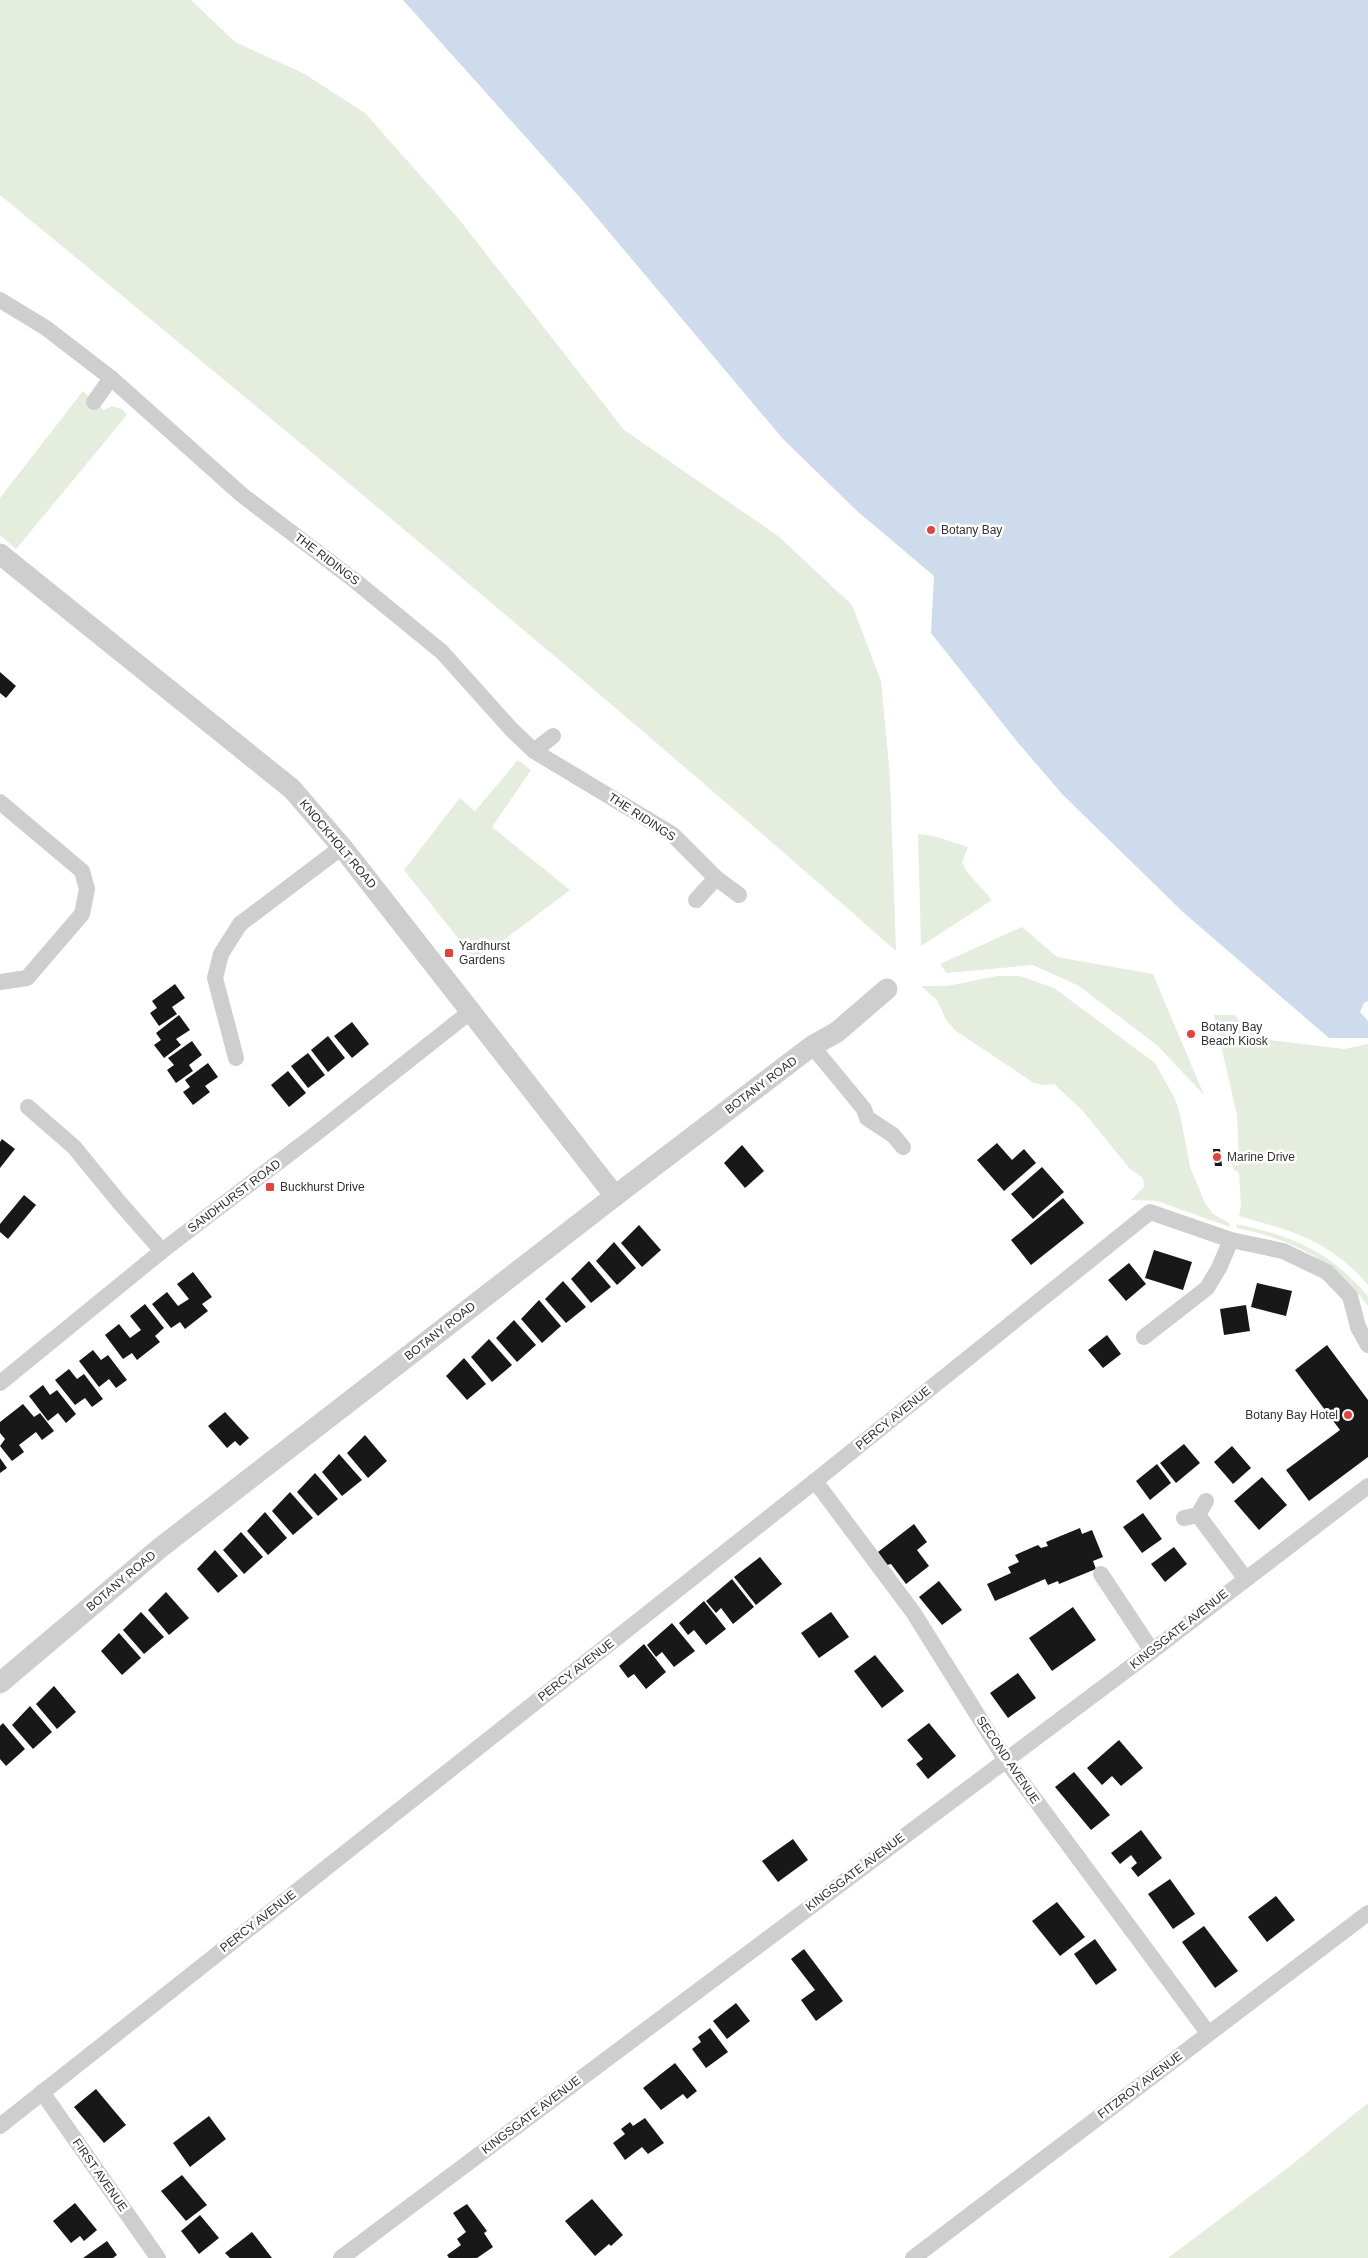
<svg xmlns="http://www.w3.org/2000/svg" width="1368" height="2258" font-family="Helvetica,sans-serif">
<rect width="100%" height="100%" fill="#fff"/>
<g fill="#e5eddf">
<path d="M0,0H191L235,42L303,73L365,113L458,218L624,430L778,536L852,605L881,681L890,777L896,951C603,692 301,443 0,195Z"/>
<polygon points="83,391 104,410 112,406 122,409 127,415 16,549 0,535 0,498"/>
<polygon points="518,760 531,770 492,827 570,890 476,961 404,870 460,798 475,811"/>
<polygon points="918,834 934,836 968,847 962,862 967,872 992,900 921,946"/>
<polygon points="1022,927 1057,957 1153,974 1204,1095 1158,1046 1079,986 1033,965 947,973 940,964"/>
<polygon points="997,976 1020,976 1054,988 1155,1063 1175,1099 1180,1114 1190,1167 1205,1203 1213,1214 1229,1223 1230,1227 1157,1201 1131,1200 1144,1187 1143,1178 1130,1169 1082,1110 1054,1084 1043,1085 1034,1083 956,1031 946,1020 937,1000 921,986 947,986"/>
<path d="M1214,1015H1235L1249,1032L1270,1040L1344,1049L1368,1044V1285C1329,1240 1294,1232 1239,1216L1241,1206L1239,1173L1233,1169V1166L1239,1165L1237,1115Z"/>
<path d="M1236,1224C1295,1237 1328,1250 1368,1296V1306C1334,1260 1292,1239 1237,1228Z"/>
<polygon points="1368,2103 1368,2258 1168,2258 1289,2167"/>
</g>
<polygon fill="#cddbec" points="403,0 1368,0 1368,1001 1364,1003 1360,1012 1368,1021 1368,1038 1329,1038 1184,913 1063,795 1015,739 931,633 934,576 856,510 783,439 583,201"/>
<g fill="#181818">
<polygon points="0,672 16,686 6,698 0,693"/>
<polygon points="175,984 185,998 172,1007 177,1014 159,1026 150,1013 157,1008 152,1001"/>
<polygon points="179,1015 190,1030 176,1039 181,1045 164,1058 154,1045 161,1040 156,1033"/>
<polygon points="352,1022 369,1044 352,1058 334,1036"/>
<polygon points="328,1036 345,1058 328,1072 311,1050"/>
<polygon points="192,1041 202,1055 189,1065 193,1071 176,1083 167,1070 174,1065 168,1058"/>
<polygon points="308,1053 325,1075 308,1088 291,1066"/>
<polygon points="208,1063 218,1077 205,1086 210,1092 193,1105 183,1092 190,1087 185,1080"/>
<polygon points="288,1071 306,1093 289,1107 271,1085"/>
<polygon points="2,1139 15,1149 0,1168 0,1142"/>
<polygon points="997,1143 1012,1160 1024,1149 1036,1163 1004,1191 977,1160"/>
<polygon points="742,1145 764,1171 745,1188 724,1163"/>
<polygon points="1213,1149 1220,1149 1222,1166 1215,1166"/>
<polygon points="1042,1167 1064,1192 1033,1219 1011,1194"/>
<polygon points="24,1195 36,1205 8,1239 0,1232 0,1224"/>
<polygon points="1063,1198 1084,1223 1031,1265 1011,1240"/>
<polygon points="639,1225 661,1250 642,1267 621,1243"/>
<polygon points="614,1242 636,1268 617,1285 596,1261"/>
<polygon points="1154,1250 1192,1262 1183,1290 1145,1278"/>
<polygon points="589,1261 611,1287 591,1303 571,1279"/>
<polygon points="1129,1263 1146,1284 1126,1301 1108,1280"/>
<polygon points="193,1272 212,1297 202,1304 208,1311 185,1329 180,1322 171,1328 152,1304 167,1292 178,1306 189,1299 177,1284"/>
<polygon points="563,1281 586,1307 566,1323 545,1299"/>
<polygon points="1257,1283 1292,1291 1286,1316 1251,1307"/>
<polygon points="539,1300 561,1326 542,1343 521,1319"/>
<polygon points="145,1304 164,1328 155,1336 160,1342 137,1360 132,1353 123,1359 105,1335 119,1324 130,1338 141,1330 130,1316"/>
<polygon points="1246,1305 1250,1331 1224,1335 1220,1309"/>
<polygon points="514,1320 536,1345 517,1362 496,1338"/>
<polygon points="1107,1335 1121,1354 1103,1368 1088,1350"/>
<polygon points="489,1339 512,1365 492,1382 471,1357"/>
<polygon points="1327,1345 1368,1400 1368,1457 1309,1501 1286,1470 1340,1430 1295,1370"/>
<polygon points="93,1350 101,1360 108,1355 127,1380 116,1388 109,1379 99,1387 79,1361"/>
<polygon points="464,1358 486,1384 467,1400 446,1376"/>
<polygon points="69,1369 77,1379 84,1374 103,1399 92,1407 85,1398 75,1405 55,1380"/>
<polygon points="43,1385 50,1395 57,1390 76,1414 66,1423 58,1413 48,1421 29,1396"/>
<polygon points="23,1404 34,1417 40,1413 54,1431 42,1440 36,1432 19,1445 24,1452 12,1461 0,1446 5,1439 0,1433 0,1422"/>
<polygon points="225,1412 249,1438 240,1446 235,1441 227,1448 208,1426"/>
<polygon points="365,1435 387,1461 368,1478 347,1453"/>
<polygon points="1184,1444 1200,1463 1176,1483 1160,1463"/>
<polygon points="1232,1446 1251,1468 1233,1484 1214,1462"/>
<polygon points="339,1454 362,1480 342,1496 322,1472"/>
<polygon points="0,1458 7,1468 0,1473"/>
<polygon points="1157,1464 1171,1483 1150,1500 1136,1481"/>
<polygon points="315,1473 338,1499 318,1516 297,1492"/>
<polygon points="1262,1477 1287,1505 1259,1530 1234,1501"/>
<polygon points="290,1492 313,1518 293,1535 272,1511"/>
<polygon points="265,1512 287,1538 268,1555 247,1531"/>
<polygon points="1143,1513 1162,1539 1142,1553 1123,1527"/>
<polygon points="914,1524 927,1542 917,1550 929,1566 906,1584 891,1564 887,1565 878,1552"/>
<polygon points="1080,1528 1082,1534 1092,1530 1103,1557 1093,1561 1096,1569 1059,1584 1058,1581 1048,1585 1045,1579 995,1601 987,1584 1011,1573 1008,1567 1019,1562 1015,1555 1038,1545 1041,1548 1048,1546 1046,1542"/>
<polygon points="241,1532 263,1557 244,1574 223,1550"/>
<polygon points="1174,1547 1187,1564 1165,1582 1151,1564"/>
<polygon points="215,1550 238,1576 218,1593 197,1569"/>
<polygon points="760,1557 782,1584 756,1605 734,1577"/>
<polygon points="732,1579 754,1607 733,1624 721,1608 716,1613 706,1601"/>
<polygon points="939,1581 962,1610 942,1625 919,1597"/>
<polygon points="166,1592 189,1618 169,1635 148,1610"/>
<polygon points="704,1601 726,1629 706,1645 694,1630 688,1635 679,1623"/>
<polygon points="1073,1607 1096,1640 1052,1671 1029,1638"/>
<polygon points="141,1612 164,1637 144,1654 123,1630"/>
<polygon points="831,1612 849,1637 819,1658 801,1633"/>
<polygon points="672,1623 695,1651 674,1667 662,1652 656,1657 647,1645"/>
<polygon points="119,1633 141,1658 122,1675 101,1651"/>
<polygon points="644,1644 666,1672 646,1689 634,1674 628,1678 619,1666"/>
<polygon points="875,1655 904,1691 882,1708 854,1671"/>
<polygon points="1018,1673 1036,1698 1008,1718 990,1693"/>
<polygon points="54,1686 76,1712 57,1729 36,1704"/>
<polygon points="30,1706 52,1732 33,1749 12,1725"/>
<polygon points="3,1723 25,1749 6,1766 0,1759 0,1726"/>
<polygon points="929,1723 956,1756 928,1779 916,1764 923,1759 907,1740"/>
<polygon points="1119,1740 1143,1768 1121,1786 1112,1776 1102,1785 1087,1768"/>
<polygon points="1074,1772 1110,1815 1091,1830 1055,1787"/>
<polygon points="1141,1830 1162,1858 1138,1877 1131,1868 1137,1863 1131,1855 1120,1864 1111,1853"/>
<polygon points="793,1839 808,1860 778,1882 762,1861"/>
<polygon points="1170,1879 1195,1914 1173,1929 1148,1894"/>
<polygon points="1276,1896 1295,1920 1267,1942 1248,1917"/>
<polygon points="1057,1902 1085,1937 1060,1956 1032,1921"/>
<polygon points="1204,1926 1238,1971 1215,1988 1182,1942"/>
<polygon points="1095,1939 1117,1970 1096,1985 1074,1954"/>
<polygon points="804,1949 843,2001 816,2021 801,2000 815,1990 791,1959"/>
<polygon points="736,2003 750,2021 727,2039 713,2021"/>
<polygon points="710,2028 728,2052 706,2068 692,2049 701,2042 698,2037"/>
<polygon points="675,2063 697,2091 687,2099 683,2094 661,2110 643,2088"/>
<polygon points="96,2089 126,2125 104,2143 74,2107"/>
<polygon points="209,2116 226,2139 190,2167 173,2143"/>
<polygon points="645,2118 664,2143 648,2154 642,2147 625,2160 613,2143 625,2134 621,2129 630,2122 633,2126"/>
<polygon points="182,2175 207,2205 186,2221 161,2191"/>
<polygon points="592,2199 623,2235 611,2246 609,2244 595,2256 565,2221"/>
<polygon points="75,2203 97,2230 84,2241 80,2236 71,2243 53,2221"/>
<polygon points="467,2204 487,2231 484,2233 493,2247 477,2258 449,2258 447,2255 461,2245 457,2239 466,2232 453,2213"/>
<polygon points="200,2215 219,2238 199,2254 181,2231"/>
<polygon points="252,2232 272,2258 230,2258 225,2253"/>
<polygon points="107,2241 117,2255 113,2258 83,2258"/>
</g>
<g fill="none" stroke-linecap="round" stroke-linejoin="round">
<g stroke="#cecece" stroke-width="16">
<polyline points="0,300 46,328 111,378 242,495 354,580 442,652 511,729 534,751 672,834 716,878 739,895"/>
<polyline points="94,402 111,378"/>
<polyline points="534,751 553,736"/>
<polyline points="0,802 82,871 87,889 82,914 27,978 0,982"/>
<polyline points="696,900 716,878"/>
<polyline points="812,1046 864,1109 867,1118 893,1135 903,1147"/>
<polyline points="236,1058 215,978 221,954 240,924 342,847"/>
<polyline points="28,1107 74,1147 119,1202 162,1251"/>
<polyline points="1144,1337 1207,1288 1219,1268 1231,1240"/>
<polyline points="0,1383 162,1251 318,1132 470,1012"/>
<polyline points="815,1481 913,1612 1005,1759 1208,2033"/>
<polyline points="1198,1515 1245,1578"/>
<polyline points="1184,1518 1198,1515 1206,1501"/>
<polyline points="1101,1574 1152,1651"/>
<polyline points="42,2092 158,2258"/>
<polyline points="0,2126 815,1481 1150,1212 1231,1240 1283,1251 1327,1272 1350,1296 1358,1327 1368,1345"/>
<polyline points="341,2258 1152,1651 1368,1486"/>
<polyline points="913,2258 1368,1913"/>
</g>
<g stroke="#cecece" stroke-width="21">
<polyline points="0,554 292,789 342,847 615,1196"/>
<polyline points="0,1683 160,1548 615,1196 812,1046 837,1032 887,989"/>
</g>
</g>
<g fill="#e0443b" stroke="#fff" stroke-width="2">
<circle cx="931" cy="530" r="5"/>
<rect x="444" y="948" width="10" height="10" rx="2.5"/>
<circle cx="1191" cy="1034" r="5"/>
<circle cx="1217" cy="1157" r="5"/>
<rect x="265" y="1182" width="10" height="10" rx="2.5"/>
<circle cx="1348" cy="1415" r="5"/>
</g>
<g text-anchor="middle" stroke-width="5" stroke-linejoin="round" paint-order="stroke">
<g font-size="12" fill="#313131" stroke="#fff" text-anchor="start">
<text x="941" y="534">Botany Bay</text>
<text x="459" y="950">Yardhurst<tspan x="459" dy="14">Gardens</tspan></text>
<text x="1201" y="1031">Botany Bay<tspan x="1201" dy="14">Beach Kiosk</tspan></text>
<text x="1227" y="1161">Marine Drive</text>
<text x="280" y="1191">Buckhurst Drive</text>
<text x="1338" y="1419" text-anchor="end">Botany Bay Hotel</text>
</g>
<g font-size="12" fill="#313131" stroke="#fff">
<text transform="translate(327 559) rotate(37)" y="4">THE RIDINGS</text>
<text transform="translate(642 817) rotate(33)" y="4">THE RIDINGS</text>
<text transform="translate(338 844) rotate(50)" y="4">KNOCKHOLT ROAD</text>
<text transform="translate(761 1085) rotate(-37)" y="4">BOTANY ROAD</text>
<text transform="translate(234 1196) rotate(-37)" y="4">SANDHURST ROAD</text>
<text transform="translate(440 1331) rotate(-38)" y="4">BOTANY ROAD</text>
<text transform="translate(893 1418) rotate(-39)" y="4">PERCY AVENUE</text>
<text transform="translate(121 1581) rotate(-40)" y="4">BOTANY ROAD</text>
<text transform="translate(1179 1629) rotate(-38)" y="4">KINGSGATE AVENUE</text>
<text transform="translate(576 1670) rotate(-38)" y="4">PERCY AVENUE</text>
<text transform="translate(1008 1760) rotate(56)" y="4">SECOND AVENUE</text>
<text transform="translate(855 1872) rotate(-37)" y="4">KINGSGATE AVENUE</text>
<text transform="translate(258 1921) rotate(-38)" y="4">PERCY AVENUE</text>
<text transform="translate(1140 2085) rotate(-37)" y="4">FITZROY AVENUE</text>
<text transform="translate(531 2115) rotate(-37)" y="4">KINGSGATE AVENUE</text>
<text transform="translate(100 2175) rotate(55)" y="4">FIRST AVENUE</text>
</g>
</g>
</svg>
